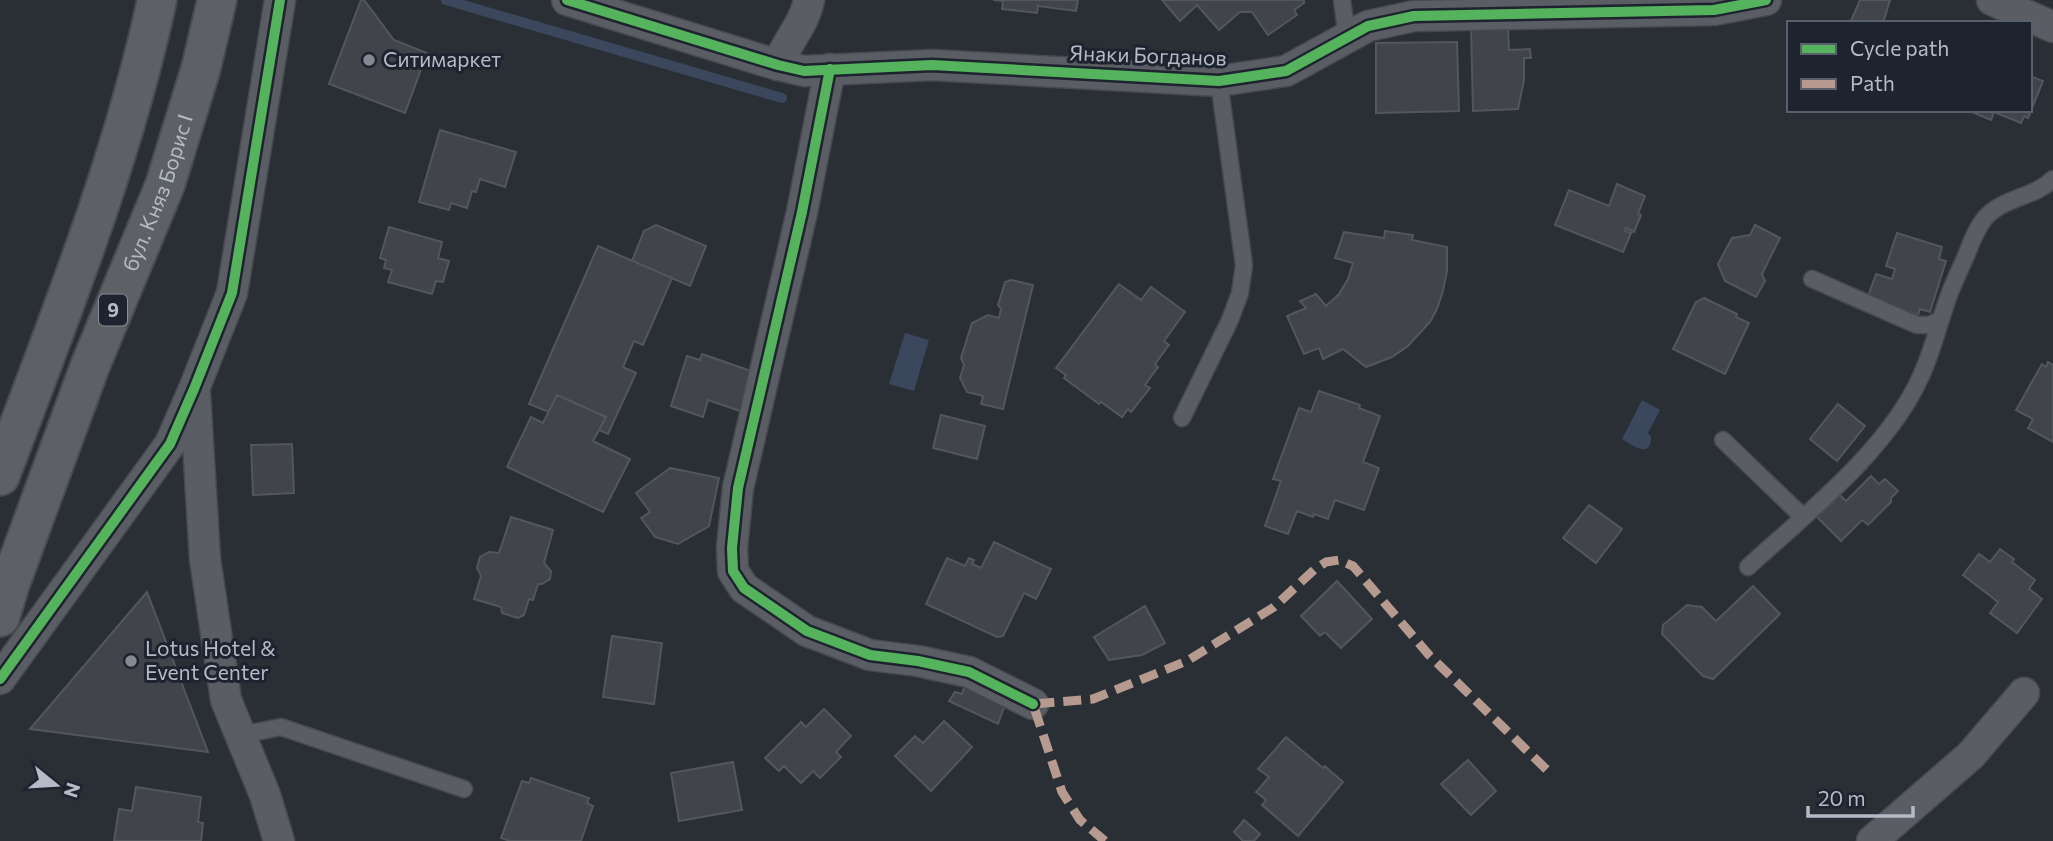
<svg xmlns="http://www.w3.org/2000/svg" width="2053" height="841" font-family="Commissioner,sans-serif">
<rect width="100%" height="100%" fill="#2a2e35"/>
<g fill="#3a475d">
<polygon points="905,333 929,340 914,391 889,384"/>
<path d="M1642,400L1660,410L1648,433L1651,437C1651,460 1632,445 1622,439Z"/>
</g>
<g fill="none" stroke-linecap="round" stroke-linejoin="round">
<polyline stroke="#3a475d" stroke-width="10" points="446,0 782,98"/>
</g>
<g fill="#41444a" stroke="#52565d" stroke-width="2">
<polygon points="361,0 364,0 394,40 427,53 405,113 329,84"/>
<polygon points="993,0 1078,0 1076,11 1038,6 1037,13 1002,9 1003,1"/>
<polygon points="1162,0 1304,0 1304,3 1294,10 1297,15 1268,35 1252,12 1240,12 1219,30 1197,5 1180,21"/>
<polygon points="1860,0 1890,0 1883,23 1850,23"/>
<polygon points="1508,26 1509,50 1530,49 1531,58 1524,58 1524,80 1518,109 1473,111 1471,27"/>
<polygon points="1457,42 1459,111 1376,113 1376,43"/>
<polygon points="2030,76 2043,81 2028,118 2024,116 2021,123 1994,112 1991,120 1967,110 2030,110"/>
<polygon points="440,130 516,152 505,187 480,179 476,192 472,191 467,208 451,203 449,210 419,202"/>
<polygon points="1617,184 1645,196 1638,214 1641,215 1634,232 1626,228 1625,231 1631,233 1623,252 1555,225 1569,190 1609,206"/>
<polygon points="656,225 706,246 690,286 632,261 644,231"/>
<polygon points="1755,225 1780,238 1762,274 1765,281 1756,297 1725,281 1718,264 1732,238 1750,235"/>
<polygon points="389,227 442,242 438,258 449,261 443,282 436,281 432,294 388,282 392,270 384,268 386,260 380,258"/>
<polygon points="1385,231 1413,235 1412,240 1447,247 1447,271 1443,291 1437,309 1430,322 1408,346 1392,357 1366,367 1343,349 1323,359 1319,348 1304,354 1287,316 1306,308 1300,301 1316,294 1326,306 1339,294 1348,279 1353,263 1335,258 1344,232 1384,238"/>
<polygon points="1897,233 1942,247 1939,259 1946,261 1930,312 1920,309 1918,315 1867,299 1876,274 1892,279 1895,269 1886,266"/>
<polygon points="598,246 672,278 643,345 634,341 623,367 636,373 608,434 599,430 606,417 557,395 549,412 529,404"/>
<polygon points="1011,280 1033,285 1003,409 981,404 983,396 967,392 960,378 964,365 961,358 972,323 988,315 999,318 1001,309 998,305 1005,282"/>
<polygon points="1119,284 1141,300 1151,287 1185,312 1164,341 1169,345 1155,364 1158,367 1145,385 1150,388 1131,412 1128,409 1122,417 1101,402 1099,404 1064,378 1066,375 1056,368"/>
<polygon points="1704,298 1737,314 1736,317 1749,323 1725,374 1673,349 1696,302"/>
<polygon points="702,354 751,371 749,414 708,400 703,417 671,406 687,356 700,360"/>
<polygon points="2048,362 2053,365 2053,442 2028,428 2033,419 2016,410 2042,364 2046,367"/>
<polygon points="1319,391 1360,405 1359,408 1380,416 1363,462 1379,468 1364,510 1335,500 1328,519 1314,514 1313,517 1297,511 1288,534 1265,526 1281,481 1273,479 1299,408 1311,412"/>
<polygon points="557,395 606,417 593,441 630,459 603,512 507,467 531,417 543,423"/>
<polygon points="1838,404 1865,426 1837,461 1810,439"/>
<polygon points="941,415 985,426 977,459 933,448"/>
<polygon points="292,444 294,493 253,495 251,445"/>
<polygon points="670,468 719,478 709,526 678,544 655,537 641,518 650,512 636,493"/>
<polygon points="1871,476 1879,484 1885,479 1898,491 1891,498 1891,502 1868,525 1862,520 1841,541 1817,517 1840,495 1846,501"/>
<polygon points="1589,505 1622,529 1596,563 1563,538"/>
<polygon points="511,517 553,530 544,563 551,571 550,579 542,584 538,584 533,600 529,599 524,615 518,618 502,613 501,607 474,599 481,576 477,568 480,557 489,552 499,553"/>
<polygon points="994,542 1051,569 1036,599 1024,593 1003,636 997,637 926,604 947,558 965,566 969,558 974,560 972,564 981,568"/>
<polygon points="2000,549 2014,559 2012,562 2035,580 2029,589 2042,599 2017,633 1990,613 1998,602 1963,575 1979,554 1990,562"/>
<polygon points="1337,581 1372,619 1341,648 1325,632 1320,636 1301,616"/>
<polygon points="1753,586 1780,614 1713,679 1703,676 1662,634 1663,625 1687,605 1702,607 1716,621"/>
<polygon points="147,592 208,752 30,729"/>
<polygon points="1145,606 1165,643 1142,655 1109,660 1094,637"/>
<polygon points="612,636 662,643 654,704 603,697"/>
<polygon points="966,681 1006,702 998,724 949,701 955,692 962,694"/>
<polygon points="824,709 851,736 836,752 841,757 820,778 813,771 801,783 784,766 779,771 765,758 801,722 806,727"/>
<polygon points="944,721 972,747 931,791 895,756 915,736 923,743"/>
<polygon points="1286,737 1323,768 1325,766 1343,782 1298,836 1262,805 1266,800 1256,792 1269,777 1258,769"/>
<polygon points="1468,760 1496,791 1471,815 1441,784"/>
<polygon points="733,762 742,810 679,821 671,773"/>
<polygon points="531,778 589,798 587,803 593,806 581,841 510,841 501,838 522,781 529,783"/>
<polygon points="136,787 201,797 198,822 203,823 201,841 114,841 119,809 132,811"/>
<polygon points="1244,820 1260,834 1254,841 1243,841 1234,832"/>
</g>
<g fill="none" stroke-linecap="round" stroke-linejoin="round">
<g stroke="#46494e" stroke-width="19">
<g id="service">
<polyline points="1342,0 1347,37"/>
<polyline points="1812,279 1917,325 1930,325 1941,319"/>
<polyline points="1182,418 1230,320 1240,293 1244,265 1219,81"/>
<polyline points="1723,440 1803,517"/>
<path d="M1748,567C1807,513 1888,450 1921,376C1933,350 1939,322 1949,295C1954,282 1960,269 1966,256C1971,243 1976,229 1985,218C2003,197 2034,198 2053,179"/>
<polyline points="241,735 281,727 464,789"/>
</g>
</g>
<g stroke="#46494e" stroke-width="33">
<g id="minor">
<polyline points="567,0 778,65 804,71 932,65 1219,81 1286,71 1368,26 1414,16 1714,10 1766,0"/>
<polyline points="1992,0 2053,27"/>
<path d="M778,65C786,42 804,25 809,0"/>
<polyline points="830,69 802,212 738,488 732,548 733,571 744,588 807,631 870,655 918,661 969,672 1033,704"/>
<polyline points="195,394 205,559 226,700 265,795 279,841"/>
<polyline points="0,679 170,444 194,389 232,293 280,0"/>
<polyline points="1872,841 1971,755 2024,693"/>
</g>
</g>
<g stroke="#474a51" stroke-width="42">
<g id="trunk">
<path d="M0,476C59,319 122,163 157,0"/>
<path id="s1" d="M0,617L10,584L90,366L165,185L201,68L217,0"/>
</g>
</g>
<use href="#service" stroke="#5a5d63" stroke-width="16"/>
<use href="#minor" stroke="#5a5d63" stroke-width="30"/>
<use href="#trunk" stroke="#5d6064" stroke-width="38"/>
<polyline stroke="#b69a8f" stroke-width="9" stroke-dasharray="18 9" stroke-linecap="butt" points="1105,841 1080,820 1062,792 1033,704 1093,699 1187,661 1274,607 1315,569 1326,562 1339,560 1353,566 1429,655 1547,770"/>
<g stroke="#1e242f" stroke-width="15">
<g id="cycleway">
<polyline points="567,0 778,65 804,71 932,65 1219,81 1286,71 1368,26 1414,16 1714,10 1766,0"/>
<polyline points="830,69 802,212 738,488 732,548 733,571 744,588 807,631 870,655 918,661 969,672 1033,704"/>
<polyline points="0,679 170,444 194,389 232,293 280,0"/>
</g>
</g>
<use href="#cycleway" stroke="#56b35d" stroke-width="10"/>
</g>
<g fill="#848993" stroke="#1e242f" stroke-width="2.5">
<circle cx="369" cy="60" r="7"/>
<circle cx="131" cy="661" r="7"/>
</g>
<g text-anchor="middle" stroke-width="6" stroke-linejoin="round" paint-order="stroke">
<rect fill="#1e242f" stroke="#878d99" stroke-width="2" x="99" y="294.5" width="28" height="31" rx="5"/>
<g font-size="19" font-weight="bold" fill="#b4bac6">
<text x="113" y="317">9</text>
</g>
<g font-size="21" fill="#b4bac6" stroke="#1e242f">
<text transform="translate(1148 56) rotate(2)" y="7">Янаки Богданов</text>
<text dy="7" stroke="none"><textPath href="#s1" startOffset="453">бул. Княз Борис I</textPath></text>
</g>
<g font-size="21" fill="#b4bac6" stroke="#1e242f" text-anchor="start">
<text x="383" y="67">Ситимаркет</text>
<text x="145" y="656">Lotus Hotel &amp;<tspan x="145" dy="24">Event Center</tspan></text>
</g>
</g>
<rect x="1787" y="21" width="245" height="91" fill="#1e242f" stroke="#5a606b" stroke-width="2"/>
<rect x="1801" y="44" width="35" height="10" fill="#56b35d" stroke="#5a606b" stroke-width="2"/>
<text x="1850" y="56" font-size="21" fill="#b4bac6">Cycle path</text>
<rect x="1801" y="79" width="35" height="10" fill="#b69a8f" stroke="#5a606b" stroke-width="2"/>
<text x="1850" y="91" font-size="21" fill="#b4bac6">Path</text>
<g transform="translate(56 785) rotate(108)" stroke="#1e242f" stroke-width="5" paint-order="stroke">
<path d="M0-5L12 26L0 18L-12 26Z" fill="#b4bac6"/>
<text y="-10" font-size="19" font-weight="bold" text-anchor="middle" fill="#b4bac6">N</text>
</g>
<path d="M1808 806v10h105v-10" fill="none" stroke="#b4bac6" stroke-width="3.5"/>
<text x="1818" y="806" font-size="21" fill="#b4bac6" stroke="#1e242f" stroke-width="5" paint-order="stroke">20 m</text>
</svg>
